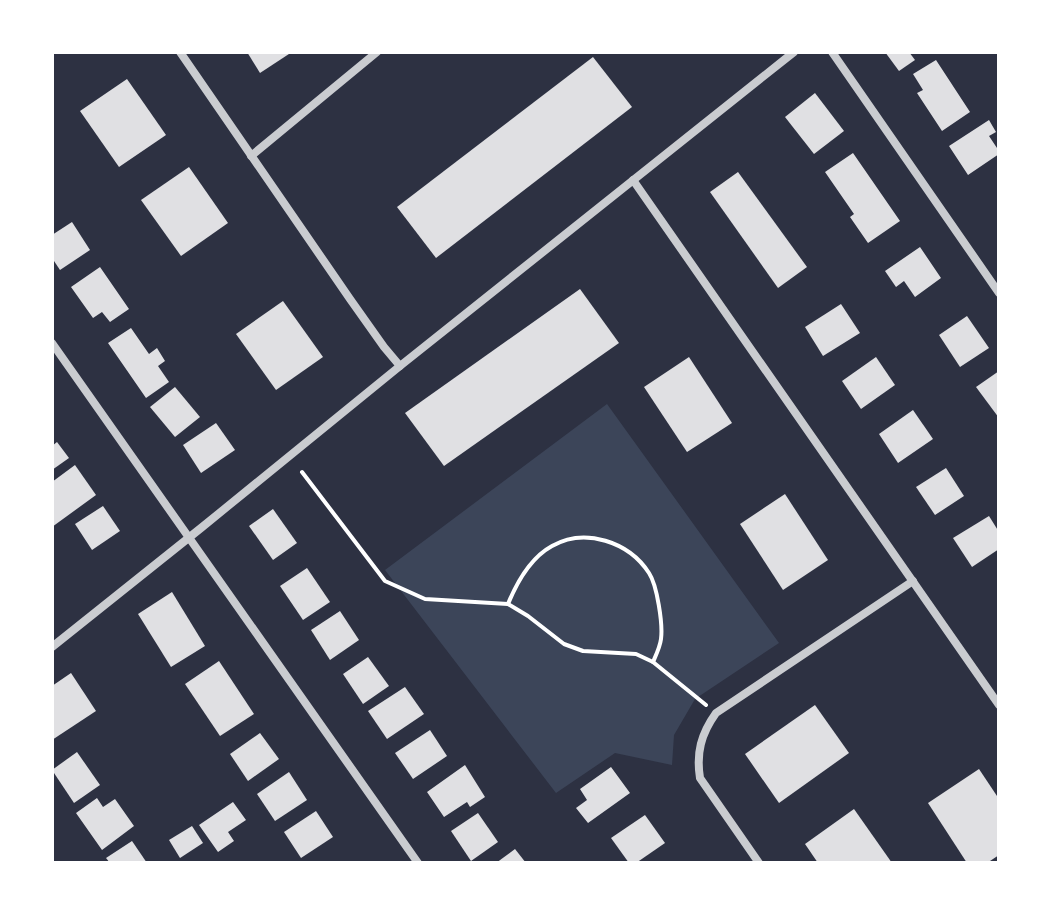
<svg xmlns="http://www.w3.org/2000/svg" width="1051" height="915" font-family="Karla,sans-serif">
<rect width="100%" height="100%" fill="#2d3142"/>
<polygon fill="#3c4559" points="607,404 779,643 695,699 674,735 672,765 615,753 556,793 385,570"/>
<g fill="#e0e0e3">
<polygon points="247,52 292,52 260,73"/>
<polygon points="885,52 909,52 915,60 899,71"/>
<polygon points="593,57 632,107 436,258 397,207"/>
<polygon points="936,60 970,112 942,131 917,93 923,90 913,74"/>
<polygon points="127,79 166,135 119,167 80,111"/>
<polygon points="815,93 844,131 814,154 785,117"/>
<polygon points="989,120 996,132 989,136 999,151 999,154 968,175 949,146"/>
<polygon points="853,153 900,221 868,243 850,217 854,214 825,172"/>
<polygon points="189,167 228,223 181,256 141,200"/>
<polygon points="738,172 807,267 778,288 710,192"/>
<polygon points="72,222 90,250 60,270 52,258 52,235"/>
<polygon points="920,247 941,278 915,297 904,281 896,287 885,271"/>
<polygon points="100,267 129,309 110,322 102,312 93,318 71,287"/>
<polygon points="580,289 619,343 444,466 405,413"/>
<polygon points="283,301 323,357 276,390 236,334"/>
<polygon points="841,304 860,333 823,356 805,327"/>
<polygon points="967,316 989,348 960,367 939,335"/>
<polygon points="131,328 149,354 157,348 165,361 158,366 169,382 146,398 108,343"/>
<polygon points="689,357 732,423 687,452 644,387"/>
<polygon points="876,357 895,385 861,409 842,381"/>
<polygon points="999,371 999,418 976,387"/>
<polygon points="175,387 200,417 175,437 150,407"/>
<polygon points="913,410 933,439 898,463 879,434"/>
<polygon points="216,423 235,450 201,473 183,445"/>
<polygon points="57,442 69,458 52,470 52,446"/>
<polygon points="75,465 96,495 52,527 52,482"/>
<polygon points="946,468 964,496 935,515 916,487"/>
<polygon points="785,494 828,560 783,590 740,524"/>
<polygon points="103,506 120,531 92,550 75,524"/>
<polygon points="273,509 297,543 273,560 249,526"/>
<polygon points="989,516 999,532 999,549 972,567 953,538"/>
<polygon points="307,568 330,602 303,620 280,586"/>
<polygon points="172,592 205,646 171,667 138,614"/>
<polygon points="340,611 359,640 330,660 311,630"/>
<polygon points="368,657 389,686 363,704 343,674"/>
<polygon points="219,661 254,714 220,736 185,684"/>
<polygon points="71,673 96,711 52,740 52,686"/>
<polygon points="405,687 424,714 387,739 368,711"/>
<polygon points="815,705 849,753 779,803 745,754"/>
<polygon points="430,730 447,756 413,779 395,753"/>
<polygon points="260,733 279,759 248,781 230,754"/>
<polygon points="77,752 100,785 74,803 52,770"/>
<polygon points="465,765 485,797 470,807 467,802 444,817 427,792"/>
<polygon points="611,767 630,793 588,823 576,808 587,800 580,789"/>
<polygon points="979,769 999,799 999,855 987,863 967,863 928,803"/>
<polygon points="289,772 307,800 275,821 257,794"/>
<polygon points="97,798 103,807 115,799 134,826 102,850 76,813"/>
<polygon points="233,802 246,820 228,832 234,841 218,852 199,825"/>
<polygon points="854,809 892,863 818,863 805,844"/>
<polygon points="316,811 333,837 301,858 284,832"/>
<polygon points="478,813 498,842 471,861 451,831"/>
<polygon points="645,815 665,843 636,863 629,863 611,838"/>
<polygon points="192,826 203,843 180,858 169,840"/>
<polygon points="132,841 147,863 110,863 106,858"/>
<polygon points="515,849 526,863 496,863"/>
</g>
<g fill="none" stroke-linecap="round" stroke-linejoin="round">
<g stroke="#fff" stroke-width="4">
<polyline points="302,472 385,581 425,599 508,604 528,616 564,644 583,651 636,654 653,662 706,705"/>
<path d="M508,604C517,582 530,558 552,546C585,527 629,542 649,573C657,585 663,624 661,639C660,647 656,655 653,662"/>
</g>
<g stroke="#caccd0" stroke-width="8">
<polyline points="180,52 350,299 384,347 400,366"/>
<polyline points="832,52 999,293"/>
<polyline points="251,156 377,52"/>
<polyline points="633,180 999,705"/>
<polyline points="52,343 418,863"/>
<polyline points="52,647 201,528 400,366 794,52"/>
<path d="M759,863L700,778C696,753 701,734 716,713L913,581"/>
</g>
</g>
<rect width="1051" height="915" fill="none" stroke="#ffffff" stroke-width="108"/>
</svg>
